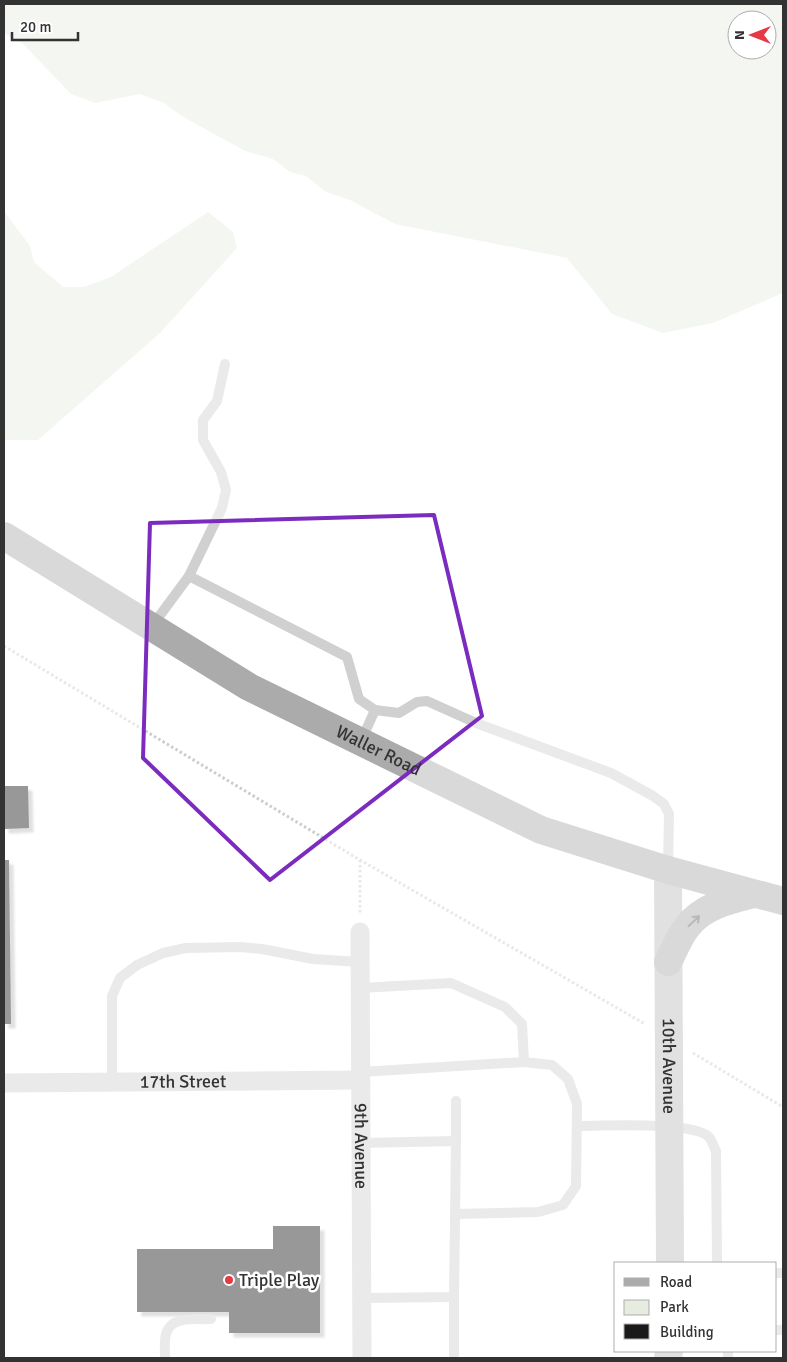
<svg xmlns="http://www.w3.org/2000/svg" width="787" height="1362" font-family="Signika,sans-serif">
<defs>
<filter id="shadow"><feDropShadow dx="4.5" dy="4.5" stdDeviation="1" flood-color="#0004"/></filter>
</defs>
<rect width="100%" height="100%" fill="#fff"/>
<g fill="#e6ecdf" fill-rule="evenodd">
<path d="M4,4H783V293L713,323L663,333L612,314L567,258L395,224L350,200L326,192L306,176L290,172L273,159L245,151L180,115L164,103L140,94L95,103L71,94L23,44L4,33ZM737,20H767V50H737Z"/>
<polygon points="4,211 30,246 34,262 63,287 83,287 111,277 208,212 233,232 237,248 160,333 38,440 4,440"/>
</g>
<g fill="#1a1a1a" filter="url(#shadow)">
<polygon points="4,786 28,786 29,828 4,829"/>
<polygon points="4,860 9,860 11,1024 4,1024"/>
<polygon points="273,1226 320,1226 320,1333 229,1333 229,1312 137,1312 137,1249 273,1249"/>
</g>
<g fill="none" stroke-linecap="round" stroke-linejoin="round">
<g stroke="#cdcdcd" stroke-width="3" stroke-dasharray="2.5 2.5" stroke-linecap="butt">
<polyline points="4,646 360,860 645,1024"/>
<polyline points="360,860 360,914"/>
<polyline points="693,1053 783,1107"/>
</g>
<g stroke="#d0d0d0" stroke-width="10">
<polyline points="189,576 347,657 359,699 375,710 399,713 417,702 427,701 476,723 611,773 653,796 664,804 669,814 668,869"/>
<polyline points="152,626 189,576 222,508 226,490 221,472 203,440 203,420 217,401 225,364"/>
<polyline points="361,741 375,710"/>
<polyline points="360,988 451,983 505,1007 522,1024 524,1062"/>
<polyline points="361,1072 524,1062 552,1065 568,1079 577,1104 576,1186 563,1205 538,1212 455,1214"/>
<polyline points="112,1082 112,996 120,978 137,965 163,953 186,948 241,947 262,949 313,959 360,962"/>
<path d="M577,1126C602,1126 694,1121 709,1137C712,1141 714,1147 716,1151L717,1263"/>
<polyline points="456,1141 456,1101"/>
<polyline points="361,1143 456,1141 454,1297 362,1298"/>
<polyline points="776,1273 783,1273"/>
<polyline points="454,1297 454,1358"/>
<polyline points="776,1330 783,1330"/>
<polyline points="728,1351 728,1358"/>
<path d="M165,1358C165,1351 164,1342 166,1334C171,1315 197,1320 211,1319"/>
</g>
<g stroke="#d0d0d0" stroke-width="19">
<path id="s1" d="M360,932L362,1358"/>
<path id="s2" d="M4,1083L361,1080"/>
</g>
<g stroke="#bdbdbd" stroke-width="28">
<path id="s3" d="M668,870L670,1263"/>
<polyline points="668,1358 669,1351"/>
</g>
<g stroke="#ababab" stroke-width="28">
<path id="s4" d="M4,536L249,687L541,830L668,870L783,901"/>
<path d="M668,962C674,951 679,937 687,927C703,906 730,900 754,894"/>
</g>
</g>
<defs><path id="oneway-shaft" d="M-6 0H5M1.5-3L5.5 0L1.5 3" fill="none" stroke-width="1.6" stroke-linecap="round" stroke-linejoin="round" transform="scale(1.25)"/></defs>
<use stroke="#636363" href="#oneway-shaft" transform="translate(694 921) rotate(-43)"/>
<path d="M0 0H787V1362H0ZM434,515L482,716L270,880L143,758L150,523Z" fill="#fff" fill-opacity=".55" fill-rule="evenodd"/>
<path fill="none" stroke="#7b2cbf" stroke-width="4" stroke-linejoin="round" d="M434,515L482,716L270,880L143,758L150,523Z"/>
<circle fill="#e63946" stroke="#fff" stroke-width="2" cx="229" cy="1280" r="5"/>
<g text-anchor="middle" stroke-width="5" stroke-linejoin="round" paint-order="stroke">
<g font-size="18" fill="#333" stroke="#fff">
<text dy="6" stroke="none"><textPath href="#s4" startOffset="432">Waller Road</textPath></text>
<text dy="6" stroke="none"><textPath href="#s3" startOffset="196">10th Avenue</textPath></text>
<text dy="6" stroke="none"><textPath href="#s2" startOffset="179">17th Street</textPath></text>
<text dy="6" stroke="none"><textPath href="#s1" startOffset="214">9th Avenue</textPath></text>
</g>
<g font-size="18" fill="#333" stroke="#fff" text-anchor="start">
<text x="239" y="1286">Triple Play</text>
</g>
</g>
<rect width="787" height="1362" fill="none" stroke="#333333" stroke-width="10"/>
<rect x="614" y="1262" width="162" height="90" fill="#ffffff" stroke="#adadad"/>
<rect x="624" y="1278" width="25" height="8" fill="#ababab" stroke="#adadad"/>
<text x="660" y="1287" font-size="15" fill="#333333">Road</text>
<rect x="624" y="1300" width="25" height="15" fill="#e6ecdf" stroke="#adadad"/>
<text x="660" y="1312" font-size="15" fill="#333333">Park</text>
<rect x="624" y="1324" width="25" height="15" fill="#1a1a1a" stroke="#adadad"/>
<text x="660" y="1337" font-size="15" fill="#333333">Building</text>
<g transform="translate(752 35) rotate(270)"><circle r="24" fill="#ffffff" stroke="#adadad"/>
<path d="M0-4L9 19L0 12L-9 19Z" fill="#e63946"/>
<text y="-8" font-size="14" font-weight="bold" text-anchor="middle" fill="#333333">N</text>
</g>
<path d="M12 32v8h66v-8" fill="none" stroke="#333333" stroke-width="2.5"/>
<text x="20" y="32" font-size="15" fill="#333333" stroke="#ffffff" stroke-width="4" paint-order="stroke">20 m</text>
</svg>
